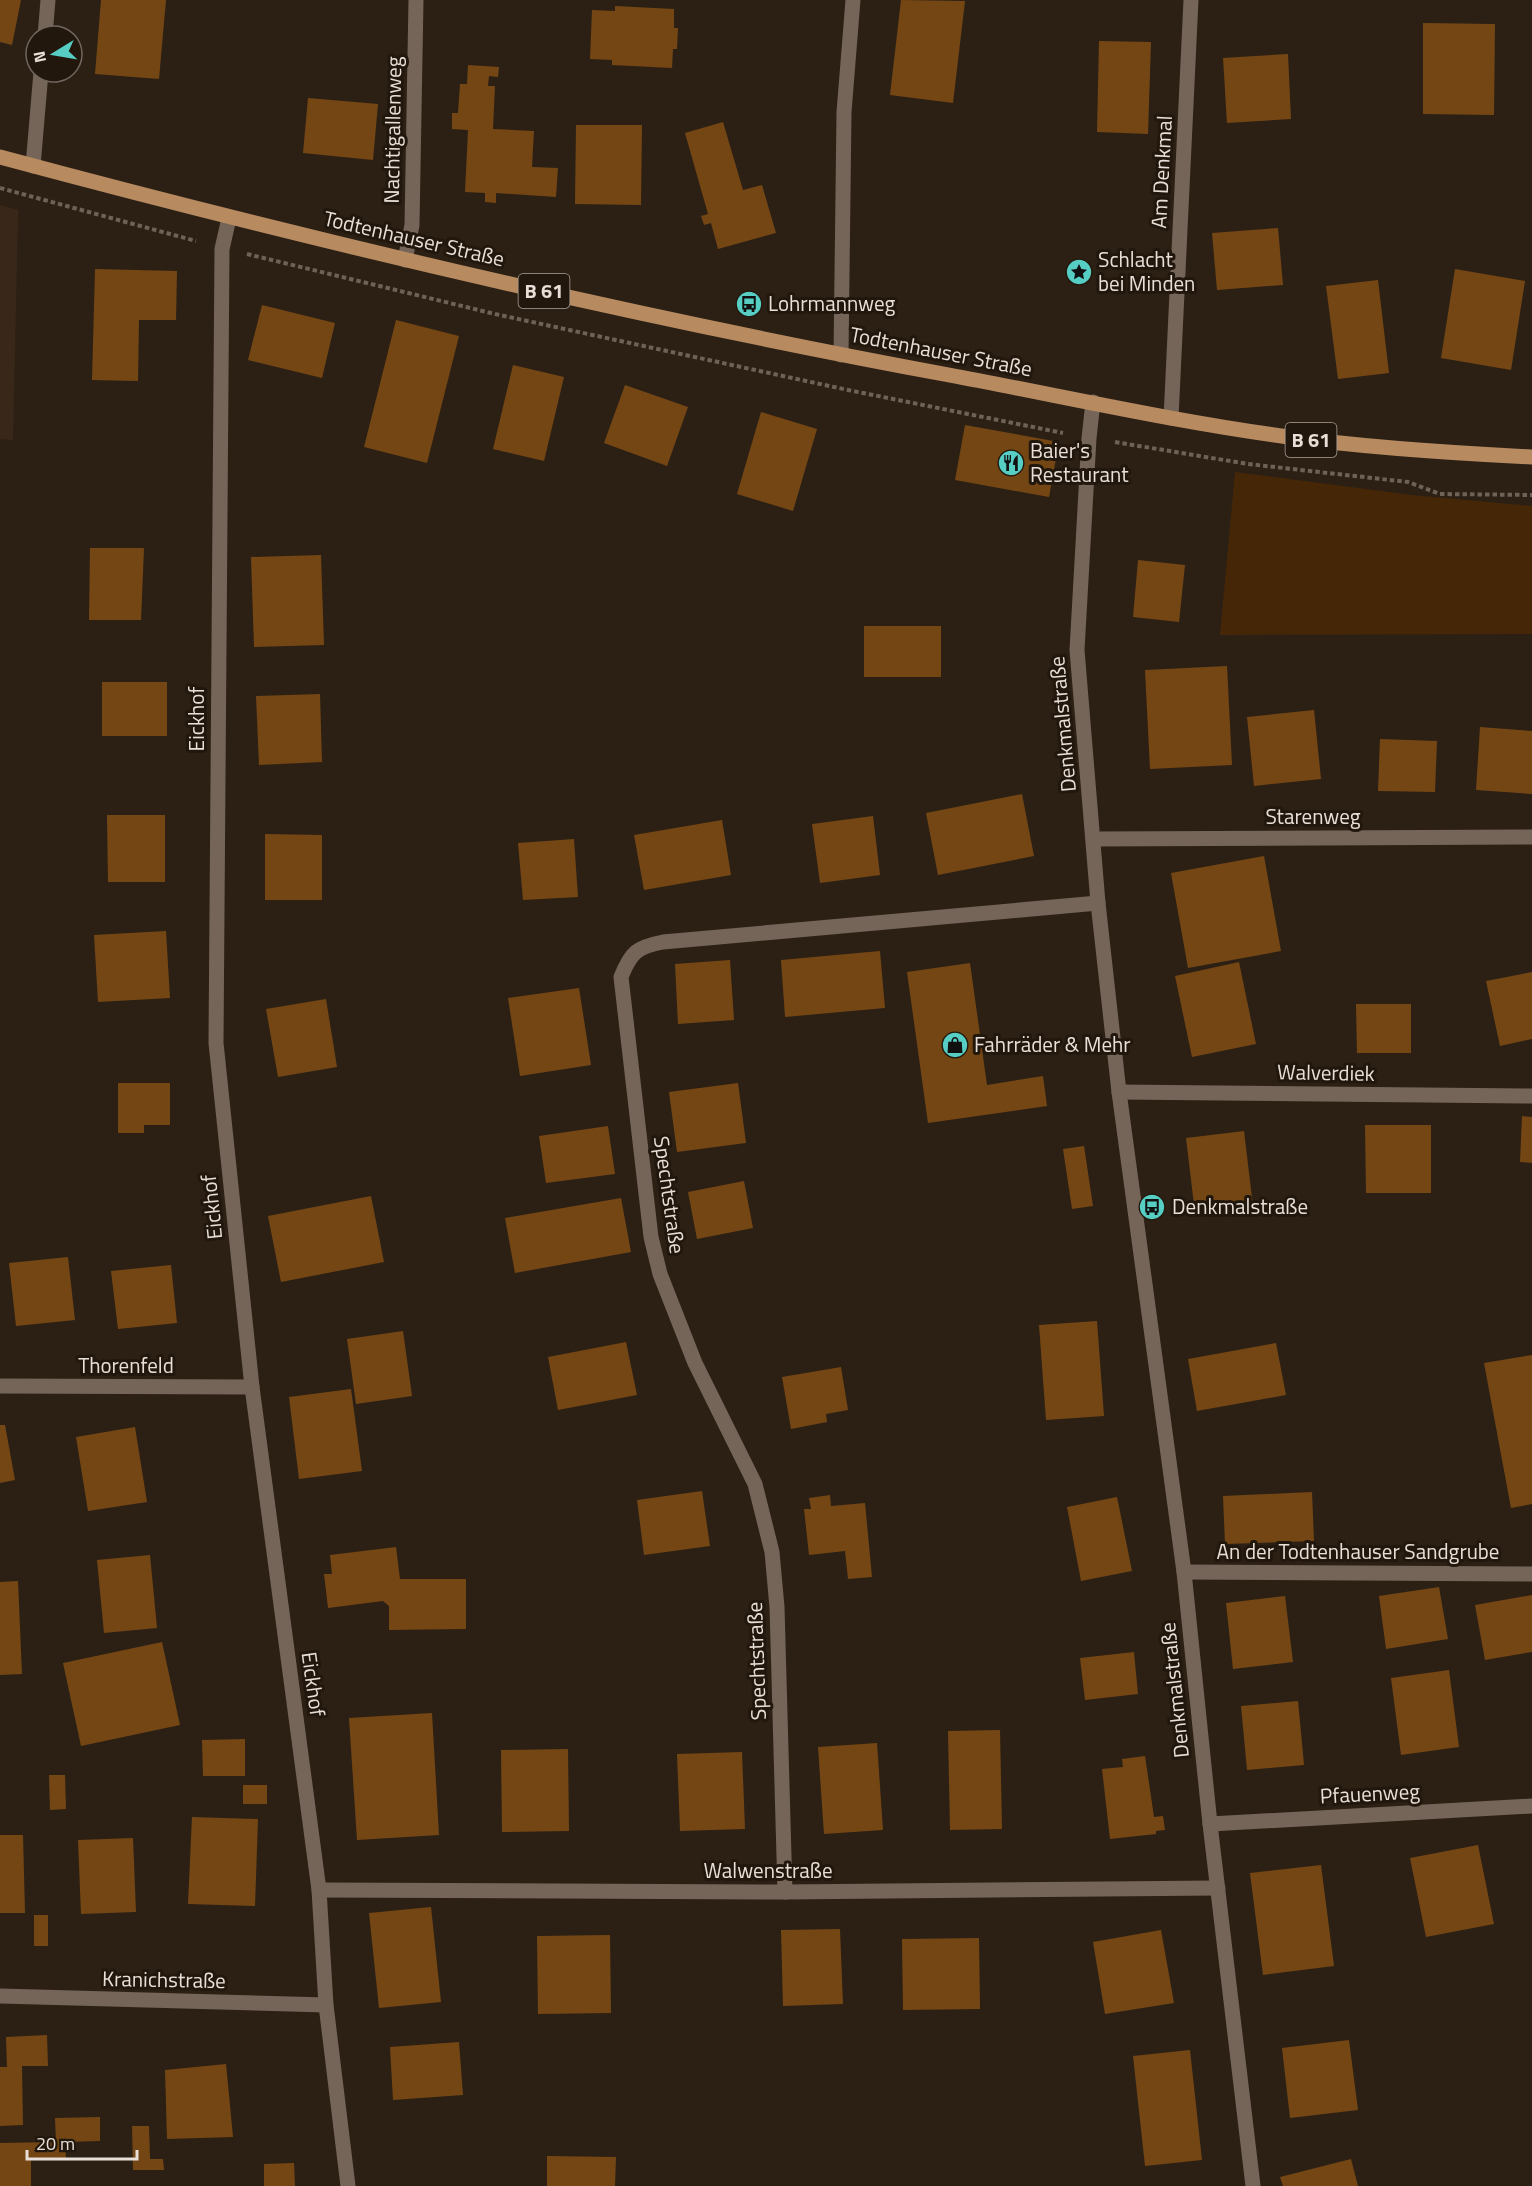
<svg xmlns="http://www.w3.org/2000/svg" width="1532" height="2186" font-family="'Titillium Web',sans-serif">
<rect width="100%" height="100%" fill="#2c2015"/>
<polygon fill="#392819" points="0,205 18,210 13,440 0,439"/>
<polygon fill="#452707" points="1235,472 1412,495 1532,506 1532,634 1220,635"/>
<g fill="#744614">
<polygon points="0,0 21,0 12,45 0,42"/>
<polygon points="101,0 166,0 159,79 95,74"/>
<polygon points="901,0 965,1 953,103 890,95"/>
<polygon points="615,6 674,9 674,28 678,28 677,49 673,49 672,68 612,65 612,60 590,59 592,10 615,11"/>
<polygon points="1423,23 1495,24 1494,115 1423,114"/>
<polygon points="1099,41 1151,42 1148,134 1097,132"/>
<polygon points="1288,54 1291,119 1227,123 1223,58"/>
<polygon points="468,65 499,67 498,77 489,76 488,86 495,86 493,129 534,131 532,167 558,168 556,197 496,193 496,203 485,202 485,193 465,192 468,130 452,129 452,113 458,113 460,84 467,84"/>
<polygon points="308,98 378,104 373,160 303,153"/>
<polygon points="723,122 743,190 762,185 776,233 718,249 711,223 704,225 701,216 708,214 685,133"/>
<polygon points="576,125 642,125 641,205 575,204"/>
<polygon points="1278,228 1283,285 1217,290 1212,233"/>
<polygon points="95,269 177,271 176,320 139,320 138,381 92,380"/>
<polygon points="1455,269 1525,281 1511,370 1441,358"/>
<polygon points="1378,280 1389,373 1338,379 1326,286"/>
<polygon points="262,305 335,323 322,378 248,360"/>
<polygon points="396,320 459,336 427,463 364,447"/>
<polygon points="513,365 564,377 544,461 493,449"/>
<polygon points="625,385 688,407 667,466 604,443"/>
<polygon points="761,412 817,429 793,511 737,494"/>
<polygon points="965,425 1059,442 1049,497 955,480"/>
<polygon points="90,548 144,548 141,620 89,620"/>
<polygon points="321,555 324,645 254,647 251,557"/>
<polygon points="1138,560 1185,565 1179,622 1133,617"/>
<rect x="864" y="626" width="77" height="51"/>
<polygon points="1227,666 1232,765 1150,769 1145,670"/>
<rect x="102" y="682" width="65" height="54"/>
<polygon points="320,694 322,762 259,765 256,696"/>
<polygon points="1314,710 1321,779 1254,786 1247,717"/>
<polygon points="1480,727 1532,731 1532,794 1476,790"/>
<polygon points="1380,739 1437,741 1435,792 1378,791"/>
<polygon points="1022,794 1034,856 938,875 926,813"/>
<polygon points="107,815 165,815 165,882 108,882"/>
<polygon points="873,816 880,875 820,883 812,824"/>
<polygon points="722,820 731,875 644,890 634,835"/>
<polygon points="265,834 322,835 322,900 265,900"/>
<polygon points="574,839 578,897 523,900 518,843"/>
<polygon points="1264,856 1281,951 1188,968 1171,873"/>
<polygon points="166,931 170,998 98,1002 94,935"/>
<polygon points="880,951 885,1008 785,1017 781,960"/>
<polygon points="730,960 734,1020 678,1024 675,964"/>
<polygon points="1239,962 1256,1044 1192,1057 1175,976"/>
<polygon points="970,963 987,1085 1043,1076 1047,1106 928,1123 907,972"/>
<polygon points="1532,972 1532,1039 1500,1046 1486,981"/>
<polygon points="579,988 591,1065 520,1076 508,998"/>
<polygon points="326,999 337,1067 278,1077 266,1009"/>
<polygon points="1356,1004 1411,1004 1411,1053 1357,1053"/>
<polygon points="118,1083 170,1083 170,1125 144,1125 144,1133 118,1133"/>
<polygon points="738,1083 746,1143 677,1152 669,1092"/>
<polygon points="1522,1116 1532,1117 1532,1163 1520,1162"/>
<polygon points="1365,1125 1431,1125 1431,1193 1366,1193"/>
<polygon points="608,1126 615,1174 546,1183 539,1136"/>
<polygon points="1244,1131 1253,1206 1195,1213 1186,1138"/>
<polygon points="1084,1146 1093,1206 1072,1209 1063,1149"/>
<polygon points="744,1181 753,1228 697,1239 688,1192"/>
<polygon points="371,1196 384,1262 281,1282 268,1216"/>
<polygon points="621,1198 631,1252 515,1273 505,1218"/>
<polygon points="68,1257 75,1320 16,1326 9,1263"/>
<polygon points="171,1265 177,1323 118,1329 111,1271"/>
<polygon points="1097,1321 1104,1416 1046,1420 1039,1325"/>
<polygon points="403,1331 412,1396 356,1404 347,1339"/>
<polygon points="626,1342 637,1395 558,1410 548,1357"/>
<polygon points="1276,1343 1286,1395 1197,1411 1188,1359"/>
<polygon points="1532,1355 1532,1504 1511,1508 1484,1363"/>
<polygon points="841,1367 848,1410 826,1414 827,1422 791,1429 782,1377"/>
<polygon points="351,1389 362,1471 299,1479 289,1397"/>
<polygon points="0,1425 5,1425 15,1480 0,1483"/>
<polygon points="135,1427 147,1502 88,1511 76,1437"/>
<polygon points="702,1491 710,1546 644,1555 637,1500"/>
<polygon points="1312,1492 1314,1541 1225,1544 1223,1496"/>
<polygon points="830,1495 831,1506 865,1503 872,1577 848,1579 845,1551 809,1555 804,1509 811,1509 809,1498"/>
<polygon points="1117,1497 1132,1571 1081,1581 1067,1507"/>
<polygon points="396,1547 400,1579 466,1579 466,1629 389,1630 389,1606 383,1601 328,1608 324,1574 332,1574 330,1555"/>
<polygon points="150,1555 157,1628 104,1633 97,1560"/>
<polygon points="18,1581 22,1674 0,1675 0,1582"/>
<polygon points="1439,1587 1448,1639 1386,1649 1379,1596"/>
<polygon points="1532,1595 1532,1652 1485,1660 1475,1605"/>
<polygon points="1285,1596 1293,1662 1233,1669 1226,1603"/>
<polygon points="162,1642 180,1725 81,1746 63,1663"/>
<polygon points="1134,1652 1138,1694 1085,1700 1080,1658"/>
<polygon points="1449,1670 1459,1747 1401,1755 1391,1678"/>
<polygon points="1298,1701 1304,1765 1247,1770 1241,1706"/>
<polygon points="432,1713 439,1835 357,1840 349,1718"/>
<polygon points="1000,1730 1002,1829 950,1830 948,1731"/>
<polygon points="245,1739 245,1776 203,1776 202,1740"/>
<polygon points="877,1743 883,1830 824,1834 818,1747"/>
<polygon points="568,1749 569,1831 502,1832 501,1750"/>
<polygon points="742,1752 745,1829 680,1831 677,1754"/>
<polygon points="1145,1756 1154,1817 1163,1816 1165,1830 1156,1831 1156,1834 1110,1839 1102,1769 1123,1767 1122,1759"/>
<polygon points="49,1775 65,1775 66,1809 50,1810"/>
<rect x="243" y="1785" width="24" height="19"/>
<polygon points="192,1817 258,1819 255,1906 188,1904"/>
<polygon points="0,1835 23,1835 25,1913 0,1913"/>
<polygon points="133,1838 136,1912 81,1914 78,1840"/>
<polygon points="1478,1845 1494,1924 1426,1937 1410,1858"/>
<polygon points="1321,1865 1334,1966 1263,1975 1250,1873"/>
<polygon points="431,1907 441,2002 379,2008 369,1913"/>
<rect x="34" y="1915" width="14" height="31"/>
<polygon points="840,1929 843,2004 783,2006 781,1930"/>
<polygon points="1161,1930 1174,2003 1105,2014 1093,1942"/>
<polygon points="610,1935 611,2013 538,2014 537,1936"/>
<polygon points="979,1938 980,2009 903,2010 902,1939"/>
<polygon points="47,2035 48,2066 22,2066 23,2125 0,2126 0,2067 7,2067 6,2037"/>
<polygon points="1349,2040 1358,2110 1290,2118 1282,2048"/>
<polygon points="459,2042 463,2095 393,2100 390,2047"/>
<polygon points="1190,2050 1202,2160 1145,2166 1133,2056"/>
<polygon points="226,2064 233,2137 167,2139 165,2070"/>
<polygon points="100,2117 100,2141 65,2142 66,2159 31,2159 31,2186 0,2186 0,2143 56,2142 55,2118"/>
<polygon points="132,2126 149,2126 150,2159 163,2159 164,2170 133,2170"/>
<polygon points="547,2156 616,2157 615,2186 547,2186"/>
<polygon points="1351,2159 1358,2186 1283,2186 1280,2177"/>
<polygon points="294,2163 295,2186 264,2186 264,2164"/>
</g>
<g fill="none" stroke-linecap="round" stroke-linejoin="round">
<g stroke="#6d6258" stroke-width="4" stroke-dasharray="4.5 3" stroke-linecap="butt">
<polyline points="0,188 196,241"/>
<polyline points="247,254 495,314 848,390 1063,433"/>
<polyline points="1115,442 1248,464 1408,482 1440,494 1532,495"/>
</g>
<polyline stroke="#746558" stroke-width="15" points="405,260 412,225 416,0"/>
<g stroke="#746558" stroke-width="15">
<polyline points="45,36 48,0"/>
<polyline points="33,166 41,72"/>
<polyline points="229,218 222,249 216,1043 252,1387 319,1890 326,2005 348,2186"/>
<polyline points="841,355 844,112 853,0"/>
<polyline points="1093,402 1089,438 1077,650 1098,903 1119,1092 1184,1572 1210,1824 1253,2186"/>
<polyline points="1171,418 1191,0"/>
<polyline points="1094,839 1532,837"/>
<polyline points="1119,1092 1532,1096"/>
<polyline points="0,1386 252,1387"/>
<polyline points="1184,1572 1532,1574"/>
<polyline points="1210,1824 1532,1806"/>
<polyline points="319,1890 785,1892 1218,1888"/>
<path d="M785,1892L777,1607L772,1552L755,1484L695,1363L660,1274L651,1237L621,977C631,952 637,947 663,942L1098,903"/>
<polyline points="0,1996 326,2005"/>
</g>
<path stroke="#b78a60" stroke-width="15" d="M0,157C313,241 630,316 949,375C1062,396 1175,422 1289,437C1370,448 1451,453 1532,457"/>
</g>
<defs>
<g id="sight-disc" transform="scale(1.35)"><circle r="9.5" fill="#56cec3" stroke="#22170c"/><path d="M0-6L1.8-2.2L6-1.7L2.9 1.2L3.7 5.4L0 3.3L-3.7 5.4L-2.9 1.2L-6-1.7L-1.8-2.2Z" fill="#111"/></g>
<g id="bus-disc" transform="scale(1.35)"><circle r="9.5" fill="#56cec3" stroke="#22170c"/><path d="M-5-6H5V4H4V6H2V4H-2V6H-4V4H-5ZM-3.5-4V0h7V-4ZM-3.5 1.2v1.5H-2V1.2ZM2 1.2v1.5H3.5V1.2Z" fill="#111"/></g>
<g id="restaurant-disc" transform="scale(1.35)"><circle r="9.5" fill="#56cec3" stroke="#22170c"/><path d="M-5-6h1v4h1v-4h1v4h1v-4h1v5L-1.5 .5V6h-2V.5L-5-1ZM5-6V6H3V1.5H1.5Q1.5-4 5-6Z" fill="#111"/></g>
<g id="shop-disc" transform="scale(1.35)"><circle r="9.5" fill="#56cec3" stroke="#22170c"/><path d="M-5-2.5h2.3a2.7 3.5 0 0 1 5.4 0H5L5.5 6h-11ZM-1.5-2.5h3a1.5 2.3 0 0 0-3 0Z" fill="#111"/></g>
</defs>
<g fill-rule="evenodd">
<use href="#sight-disc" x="1079" y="272"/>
<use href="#bus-disc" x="749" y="304"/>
<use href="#restaurant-disc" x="1011" y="463"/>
<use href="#shop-disc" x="955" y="1045"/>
<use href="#bus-disc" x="1152" y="1207"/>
</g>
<g text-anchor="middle" stroke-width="6" stroke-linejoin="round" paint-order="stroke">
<g fill="#22170c" stroke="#ada39b" stroke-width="1.5">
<rect x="518.5" y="274" width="51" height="34" rx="4.5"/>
<rect x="1285.5" y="423" width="51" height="34" rx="4.5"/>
</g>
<g font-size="20" font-weight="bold" fill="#e8dfd8">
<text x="544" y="298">B 61</text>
<text x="1311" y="447">B 61</text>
</g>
<g font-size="21" fill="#e8dfd8" stroke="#22170c">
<text transform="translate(393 130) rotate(-89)" y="7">Nachtigallenweg</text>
<text transform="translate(1162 172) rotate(-87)" y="7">Am Denkmal</text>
<text transform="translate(414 239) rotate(13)" y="7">Todtenhauser Straße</text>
<text transform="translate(941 352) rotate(11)" y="7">Todtenhauser Straße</text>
<text transform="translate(197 719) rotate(-90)" y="7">Eickhof</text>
<text transform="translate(1063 724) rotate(-95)" y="7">Denkmalstraße</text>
<text x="1313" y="824">Starenweg</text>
<text transform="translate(1326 1073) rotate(1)" y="7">Walverdiek</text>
<text transform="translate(669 1195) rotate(82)" y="7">Spechtstraße</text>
<text transform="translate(212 1207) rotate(-96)" y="7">Eickhof</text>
<text x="126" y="1373">Thorenfeld</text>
<text x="1358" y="1559">An der Todtenhauser Sandgrube</text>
<text transform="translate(757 1661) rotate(-92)" y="7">Spechtstraße</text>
<text transform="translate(313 1684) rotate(82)" y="7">Eickhof</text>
<text transform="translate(1175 1690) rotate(-96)" y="7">Denkmalstraße</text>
<text transform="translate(1370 1794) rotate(-3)" y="7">Pfauenweg</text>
<text x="768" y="1878">Walwenstraße</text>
<text transform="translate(164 1980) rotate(1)" y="7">Kranichstraße</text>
</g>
<g font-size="21" fill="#e8dfd8" stroke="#22170c" text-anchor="start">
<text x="1098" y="267">Schlacht<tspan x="1098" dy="24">bei Minden</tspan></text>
<text x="768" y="311">Lohrmannweg</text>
<text x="1030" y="458">Baier's<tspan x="1030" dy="24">Restaurant</tspan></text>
<text x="974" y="1052">Fahrräder &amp; Mehr</text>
<text x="1172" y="1214">Denkmalstraße</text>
</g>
</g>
<g transform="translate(54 54) rotate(259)"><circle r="28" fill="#22170c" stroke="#71675e" stroke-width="1.5"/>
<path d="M0-4.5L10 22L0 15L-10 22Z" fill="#56cec3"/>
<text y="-9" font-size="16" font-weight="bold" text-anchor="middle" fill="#e8dfd8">N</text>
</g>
<path d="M27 2150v9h110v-9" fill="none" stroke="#e8dfd8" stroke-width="3"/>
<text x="36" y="2150" font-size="18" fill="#e8dfd8" stroke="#22170c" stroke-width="4.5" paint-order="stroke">20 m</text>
</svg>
